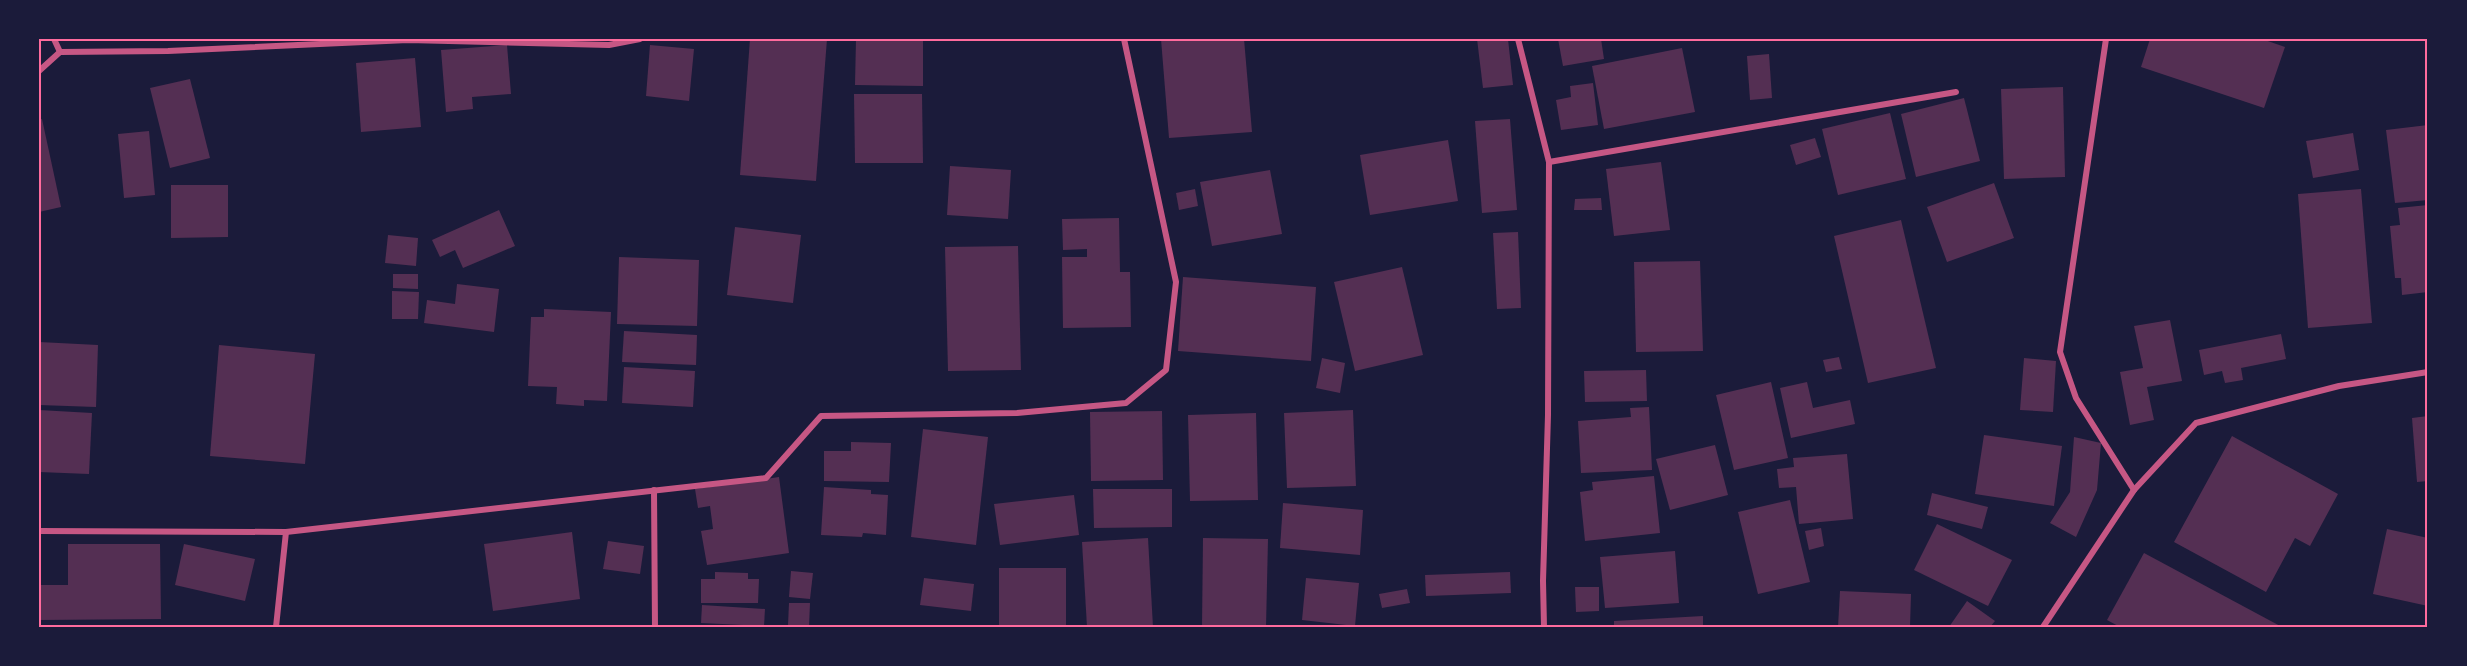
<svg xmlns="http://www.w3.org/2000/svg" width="2467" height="666" font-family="'Public Sans',sans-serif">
<rect width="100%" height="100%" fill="#1b1b3a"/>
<g fill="#542f53">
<polygon points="750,39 827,39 816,181 740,175"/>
<polygon points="856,39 923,39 923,86 855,85"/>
<polygon points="1161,39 1244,39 1252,132 1169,138"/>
<polygon points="1477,39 1508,39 1513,85 1483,88"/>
<polygon points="1558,39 1601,39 1604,59 1563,66"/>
<polygon points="2150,39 2262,39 2285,47 2264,108 2141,67"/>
<polygon points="507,45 511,94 472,97 473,109 446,112 441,50"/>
<polygon points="650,45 694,49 689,101 646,96"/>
<polygon points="1682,48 1695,112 1604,129 1592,66"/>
<polygon points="1769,54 1772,98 1750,100 1747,56"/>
<polygon points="415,58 421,127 361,132 356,63"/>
<polygon points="190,79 210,158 170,168 150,88"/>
<polygon points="1593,83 1598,125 1561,130 1556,100 1571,97 1570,86"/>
<polygon points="2063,87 2065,177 2004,179 2001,89"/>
<polygon points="854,94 922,94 923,163 855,163"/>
<polygon points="1964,98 1980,161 1916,177 1901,114"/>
<polygon points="1890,113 1906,179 1838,195 1822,129"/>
<polygon points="42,119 61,207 39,212 39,120"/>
<polygon points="1510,119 1517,210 1482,213 1475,121"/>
<polygon points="2428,125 2428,200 2395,203 2386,130"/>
<polygon points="149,131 155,195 124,198 118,134"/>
<polygon points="2353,133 2359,170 2313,178 2306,141"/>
<polygon points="1815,138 1821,157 1796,165 1790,145"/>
<polygon points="1448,140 1458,201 1370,215 1360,155"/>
<polygon points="1661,162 1670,230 1614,236 1606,169"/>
<polygon points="950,166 1011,170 1008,219 947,215"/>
<polygon points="1270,170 1282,234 1212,246 1200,182"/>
<polygon points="1994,183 2014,238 1947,262 1927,207"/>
<polygon points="171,185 228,185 228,237 171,238"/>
<polygon points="1195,189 1198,206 1179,210 1176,193"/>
<polygon points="2361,189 2372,323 2308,328 2298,194"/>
<polygon points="1601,198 1602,210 1574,210 1575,199"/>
<polygon points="2428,205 2428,292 2402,295 2401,278 2395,278 2390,226 2400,225 2398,208"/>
<polygon points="499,210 515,246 463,268 455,250 440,257 432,240"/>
<polygon points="1119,218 1120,272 1130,272 1131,327 1063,328 1062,257 1087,257 1087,249 1063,250 1062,219"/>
<polygon points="1901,220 1936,368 1868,383 1834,236"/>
<polygon points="735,227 801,235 793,303 727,295"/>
<polygon points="1518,232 1521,308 1497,309 1493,233"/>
<polygon points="388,235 418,238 416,266 385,263"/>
<polygon points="1018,246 1021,370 948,371 945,247"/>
<polygon points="619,257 699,260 697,326 617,324"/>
<polygon points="1700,261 1703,351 1636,352 1634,262"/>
<polygon points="1402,267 1423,355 1355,371 1334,282"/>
<polygon points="393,274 418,274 418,289 393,288"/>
<polygon points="1183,277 1316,287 1311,361 1178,351"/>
<polygon points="457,284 499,289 494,332 424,323 427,300 455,304"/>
<polygon points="392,291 419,292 418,319 392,319"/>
<polygon points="544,309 611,312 607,401 584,400 584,406 556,404 557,387 528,386 531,317 544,317"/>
<polygon points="2170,320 2182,381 2147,387 2154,420 2130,425 2120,372 2143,368 2134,326"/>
<polygon points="624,331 697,335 696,365 622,362"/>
<polygon points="2281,334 2286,359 2241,368 2243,380 2225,383 2222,371 2204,375 2199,350"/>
<polygon points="39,342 98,345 96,407 39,405"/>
<polygon points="219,345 315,354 305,464 210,456"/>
<polygon points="1839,357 1842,369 1826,372 1823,360"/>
<polygon points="1322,358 1345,363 1340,393 1316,388"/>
<polygon points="2024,358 2056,361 2053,412 2020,410"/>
<polygon points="624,367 695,371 693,407 622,403"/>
<polygon points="1646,370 1647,401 1585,402 1584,371"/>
<polygon points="1771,382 1788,458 1734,470 1716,395"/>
<polygon points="1807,382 1813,408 1850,400 1855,424 1791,438 1780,388"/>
<polygon points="1649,407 1652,470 1581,473 1578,421 1631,417 1630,408"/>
<polygon points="39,410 92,413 89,474 39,472"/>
<polygon points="1353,410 1356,486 1287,488 1284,413"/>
<polygon points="1162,411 1163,480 1091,481 1090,412"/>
<polygon points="1256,413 1258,500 1190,501 1188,415"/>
<polygon points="2428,416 2428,481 2417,482 2412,418"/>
<polygon points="923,429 988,437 976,545 911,537"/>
<polygon points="1984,435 2062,446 2054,506 1975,494"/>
<polygon points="2232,436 2338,494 2310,546 2295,538 2266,592 2174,542"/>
<polygon points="2074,437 2101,443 2097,490 2076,537 2050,523 2070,492"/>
<polygon points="851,442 891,443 889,482 824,481 824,451 851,451"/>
<polygon points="1715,445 1728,495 1670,510 1656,459"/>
<polygon points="1847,454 1853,519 1799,524 1796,487 1779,488 1777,469 1794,467 1793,458"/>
<polygon points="1654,476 1660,533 1585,541 1580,492 1593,490 1592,482"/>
<polygon points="779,477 789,553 707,565 701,531 713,529 710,506 698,508 695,489"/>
<polygon points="824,487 871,490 871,494 888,495 886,535 863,533 862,537 821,535"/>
<polygon points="1093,489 1172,489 1172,527 1094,528"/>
<polygon points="1932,493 1988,507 1982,529 1927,515"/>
<polygon points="1074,495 1079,535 1000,545 994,504"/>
<polygon points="1790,500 1810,582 1758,594 1738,512"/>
<polygon points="1283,503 1363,510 1360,555 1280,548"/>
<polygon points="1937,524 2012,560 1988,606 1914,570"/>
<polygon points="1821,528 1824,546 1809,550 1805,531"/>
<polygon points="2387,529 2428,538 2428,606 2373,594"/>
<polygon points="572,532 580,599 493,611 484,544"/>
<polygon points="1148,538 1153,627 1087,627 1082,542"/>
<polygon points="1203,538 1268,539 1266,627 1202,627"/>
<polygon points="608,541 644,546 640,574 603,569"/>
<polygon points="68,544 160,544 161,619 39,620 39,585 68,585"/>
<polygon points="184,544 255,559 245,601 175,585"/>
<polygon points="1675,551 1679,603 1605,608 1600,557"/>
<polygon points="2144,553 2282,627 2120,627 2107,620"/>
<rect x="999" y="568" width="67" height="59"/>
<polygon points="791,571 813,573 810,599 789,597"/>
<polygon points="715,572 748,573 748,579 759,579 758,603 701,603 701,579 715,579"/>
<polygon points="1510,572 1511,593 1426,596 1425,575"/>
<polygon points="924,578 974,584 971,611 920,605"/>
<polygon points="1306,578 1359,583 1355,626 1302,620"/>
<polygon points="1575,587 1599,587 1599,611 1576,612"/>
<polygon points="1407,589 1410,603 1382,608 1379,594"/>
<polygon points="1840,591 1911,594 1910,627 1838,627"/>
<polygon points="1967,601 1995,621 1990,627 1949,627"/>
<polygon points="789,603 810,603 809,627 788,625"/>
<polygon points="702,605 765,609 764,626 701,623"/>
<polygon points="1703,616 1703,627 1614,627 1614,621"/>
</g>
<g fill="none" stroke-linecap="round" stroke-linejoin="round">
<g stroke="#c65784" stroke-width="6">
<polyline points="54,39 60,52"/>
<polyline points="1518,39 1549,162 1548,415 1543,581 1544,627"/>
<polyline points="2106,39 2060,352 2076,398 2134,490"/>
<polyline points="39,71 60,52 168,51 408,40 609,45 640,39"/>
<polyline points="1549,162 1956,92"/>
<polyline points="654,490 655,627"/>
<polyline points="39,531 286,532 766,478 821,416 1017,413 1126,403 1166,370 1176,282 1124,39"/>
<polyline points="276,627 286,532"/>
<polyline points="2043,627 2134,490 2196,423 2339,386 2428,372"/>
</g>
</g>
<rect width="2467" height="666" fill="none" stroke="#1b1b3a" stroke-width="81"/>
<rect x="40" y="40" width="2386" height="586" fill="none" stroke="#ff6b9d" stroke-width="2"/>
</svg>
